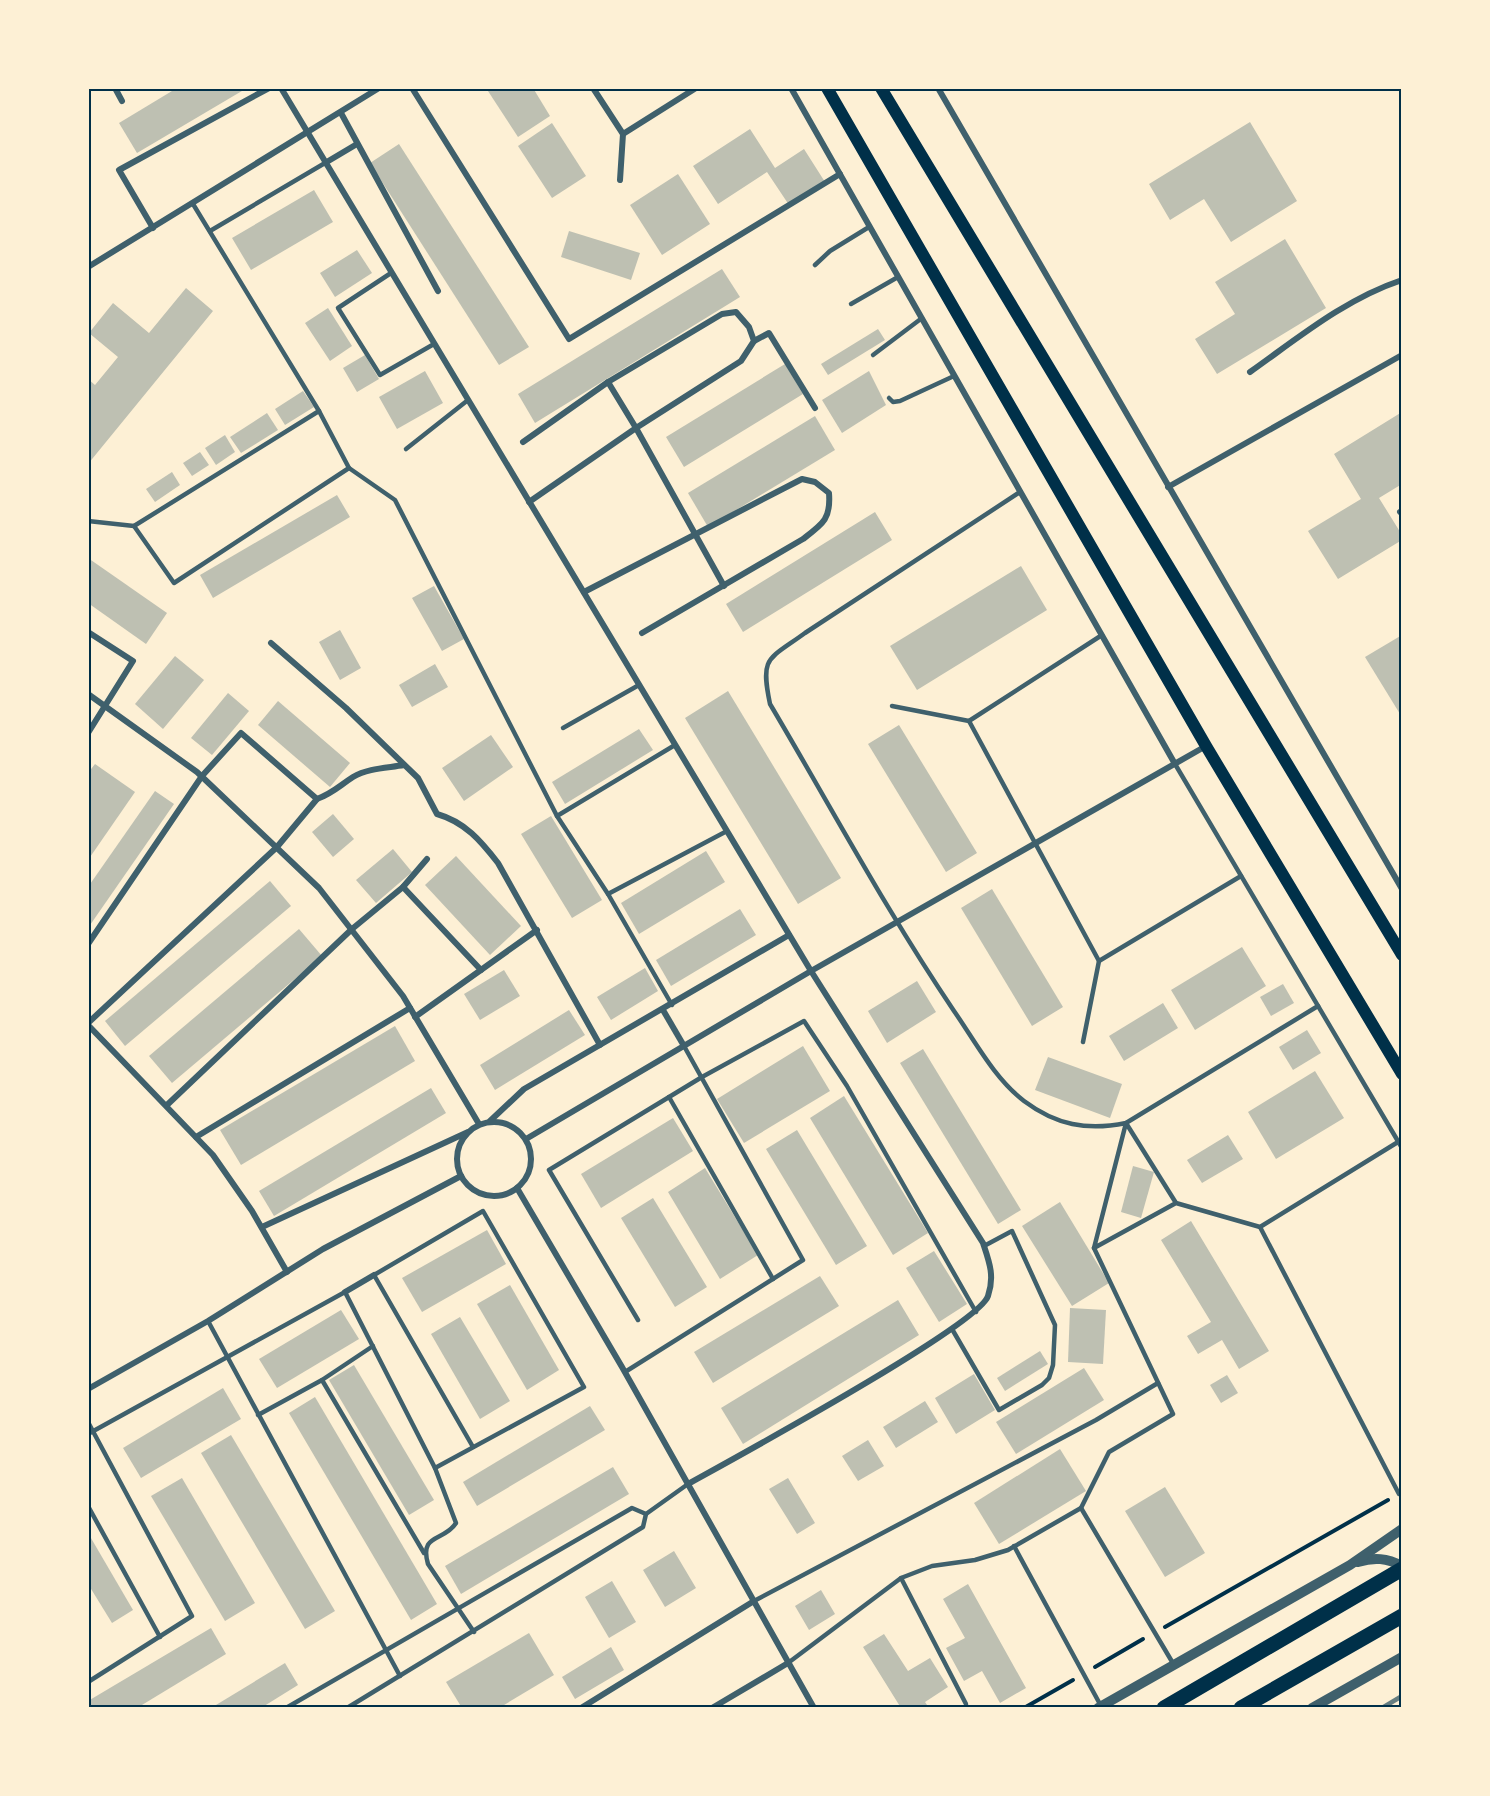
<svg xmlns="http://www.w3.org/2000/svg" width="1490" height="1796" font-family="Roboto,sans-serif">
<rect width="100%" height="100%" fill="#fdf0d5"/>
<g fill="#bec0b2">
<polygon points="177,88 247,88 137,153 119,123"/>
<polygon points="486,88 533,88 550,116 518,137"/>
<polygon points="1250,122 1297,201 1231,242 1204,199 1170,220 1149,184"/>
<polygon points="552,123 586,176 552,198 518,146"/>
<polygon points="750,129 775,168 804,149 825,182 789,205 767,172 718,204 693,166"/>
<polygon points="399,144 529,347 499,365 370,163"/>
<polygon points="678,174 710,224 662,255 630,205"/>
<polygon points="314,190 333,222 251,270 232,238"/>
<polygon points="569,231 640,253 631,280 561,257"/>
<polygon points="1285,239 1326,308 1217,374 1195,339 1235,314 1215,282"/>
<polygon points="357,250 372,273 335,297 320,273"/>
<polygon points="722,269 740,297 535,423 518,394"/>
<polygon points="186,288 213,311 88,464 88,379 95,385 118,357 89,333 113,303 149,333"/>
<polygon points="328,308 352,346 330,361 305,323"/>
<polygon points="878,329 885,340 828,375 821,364"/>
<polygon points="365,355 379,379 357,392 343,368"/>
<polygon points="785,364 803,394 684,467 666,437"/>
<polygon points="425,371 443,403 397,429 379,397"/>
<polygon points="869,371 886,405 842,433 822,400"/>
<polygon points="303,391 314,407 285,425 275,409"/>
<polygon points="1402,412 1402,484 1379,498 1402,535 1402,540 1338,579 1308,531 1361,499 1334,454"/>
<polygon points="267,413 278,430 241,453 230,437"/>
<polygon points="815,416 835,450 708,527 688,493"/>
<polygon points="225,435 235,452 216,465 205,448"/>
<polygon points="200,452 209,465 192,476 183,463"/>
<polygon points="172,472 180,485 155,502 146,489"/>
<polygon points="337,495 350,517 213,598 200,575"/>
<polygon points="875,512 892,540 743,632 726,604"/>
<polygon points="88,558 167,613 146,644 88,603"/>
<polygon points="1021,566 1047,610 917,690 890,646"/>
<polygon points="434,586 464,639 442,651 412,598"/>
<polygon points="340,630 361,668 340,680 319,642"/>
<polygon points="1402,635 1402,713 1400,714 1365,657"/>
<polygon points="175,656 204,680 163,729 135,704"/>
<polygon points="435,664 448,687 412,707 399,685"/>
<polygon points="728,691 841,878 798,904 685,718"/>
<polygon points="228,693 249,711 212,755 191,738"/>
<polygon points="278,701 350,763 330,787 258,725"/>
<polygon points="899,725 977,853 946,872 868,744"/>
<polygon points="639,729 653,750 565,804 552,782"/>
<polygon points="491,735 513,767 464,801 442,768"/>
<polygon points="95,764 135,792 88,860 88,773"/>
<polygon points="155,791 174,804 88,928 88,887"/>
<polygon points="333,814 354,839 333,857 312,832"/>
<polygon points="551,816 602,900 572,918 521,834"/>
<polygon points="393,849 412,872 376,903 356,880"/>
<polygon points="706,851 725,882 639,934 621,903"/>
<polygon points="456,856 521,926 490,955 425,885"/>
<polygon points="270,881 291,906 125,1046 105,1021"/>
<polygon points="992,889 1063,1007 1032,1026 961,908"/>
<polygon points="740,909 756,935 671,986 656,960"/>
<polygon points="299,929 322,956 172,1083 149,1056"/>
<polygon points="1242,947 1266,986 1195,1030 1171,990"/>
<polygon points="645,968 658,991 611,1020 597,997"/>
<polygon points="504,970 520,996 480,1020 464,994"/>
<polygon points="917,981 936,1012 887,1043 868,1011"/>
<polygon points="1283,984 1294,1003 1271,1016 1260,997"/>
<polygon points="1163,1003 1178,1028 1124,1061 1109,1036"/>
<polygon points="569,1010 585,1035 495,1090 480,1065"/>
<polygon points="395,1026 415,1061 241,1165 220,1130"/>
<polygon points="1307,1030 1321,1053 1293,1070 1279,1047"/>
<polygon points="803,1046 830,1091 744,1143 717,1099"/>
<polygon points="923,1049 1021,1210 998,1224 900,1063"/>
<polygon points="1048,1057 1122,1084 1110,1118 1035,1090"/>
<polygon points="1315,1071 1344,1118 1276,1159 1248,1112"/>
<polygon points="431,1088 446,1113 274,1216 259,1191"/>
<polygon points="844,1096 928,1233 893,1255 810,1118"/>
<polygon points="673,1118 693,1151 601,1208 581,1174"/>
<polygon points="797,1130 867,1246 836,1265 766,1149"/>
<polygon points="1228,1135 1243,1159 1202,1183 1187,1160"/>
<polygon points="1133,1166 1154,1172 1141,1218 1121,1212"/>
<polygon points="705,1168 758,1255 720,1279 668,1192"/>
<polygon points="653,1198 707,1287 675,1307 621,1218"/>
<polygon points="1060,1202 1109,1283 1072,1306 1022,1226"/>
<polygon points="1191,1221 1269,1351 1239,1369 1222,1340 1198,1354 1187,1336 1211,1322 1161,1240"/>
<polygon points="487,1230 506,1264 422,1312 402,1278"/>
<polygon points="934,1251 967,1304 939,1322 906,1268"/>
<polygon points="820,1276 839,1306 713,1383 694,1352"/>
<polygon points="510,1285 559,1370 527,1390 477,1304"/>
<polygon points="898,1300 919,1335 743,1444 721,1408"/>
<polygon points="1070,1308 1106,1310 1103,1364 1068,1362"/>
<polygon points="341,1310 359,1339 277,1388 259,1359"/>
<polygon points="460,1317 510,1401 480,1419 431,1334"/>
<polygon points="1040,1351 1048,1364 1005,1391 997,1378"/>
<polygon points="354,1365 434,1500 409,1515 329,1380"/>
<polygon points="1084,1368 1104,1400 1016,1454 996,1422"/>
<polygon points="974,1374 995,1410 956,1434 935,1398"/>
<polygon points="1227,1375 1238,1393 1221,1403 1210,1385"/>
<polygon points="223,1388 241,1419 141,1478 123,1448"/>
<polygon points="315,1397 437,1604 411,1620 289,1413"/>
<polygon points="925,1401 938,1422 896,1448 883,1427"/>
<polygon points="590,1406 605,1430 477,1506 463,1482"/>
<polygon points="231,1435 335,1611 305,1629 201,1453"/>
<polygon points="868,1440 884,1466 858,1481 842,1456"/>
<polygon points="1060,1449 1086,1491 999,1544 974,1503"/>
<polygon points="613,1467 629,1494 461,1594 445,1566"/>
<polygon points="182,1478 255,1603 225,1621 151,1496"/>
<polygon points="788,1478 815,1523 797,1534 769,1489"/>
<polygon points="1165,1487 1205,1553 1165,1577 1125,1511"/>
<polygon points="88,1533 133,1610 112,1623 88,1584"/>
<polygon points="674,1551 696,1588 665,1607 643,1570"/>
<polygon points="612,1581 636,1622 609,1638 585,1597"/>
<polygon points="968,1584 1026,1688 1000,1703 982,1671 964,1681 946,1648 965,1638 943,1599"/>
<polygon points="821,1590 835,1614 809,1630 795,1606"/>
<polygon points="211,1628 226,1654 137,1708 88,1708 88,1701"/>
<polygon points="529,1633 554,1675 499,1708 462,1708 446,1682"/>
<polygon points="884,1634 908,1671 930,1658 948,1687 925,1702 929,1708 901,1708 863,1647"/>
<polygon points="611,1647 624,1670 575,1699 562,1677"/>
<polygon points="285,1663 298,1685 261,1708 211,1708"/>
</g>
<g fill="none" stroke-linecap="round" stroke-linejoin="round">
<g stroke="#003049" stroke-width="4">
<polyline points="1165,1627 1388,1500"/>
<polyline points="1095,1667 1143,1639"/>
<polyline points="1024,1708 1073,1680"/>
</g>
<g stroke="#3f606c" stroke-width="4.5">
<polyline points="193,204 319,411 349,468 395,500 557,816"/>
<polyline points="210,231 325,163"/>
<polyline points="815,265 830,251 869,227"/>
<polyline points="391,273 338,308 380,375 434,344"/>
<polyline points="851,304 898,277"/>
<polyline points="873,355 922,318"/>
<polyline points="889,398 893,402 900,401 954,376"/>
<polyline points="319,411 134,526 174,583 349,468"/>
<polyline points="406,449 468,400"/>
<path d="M1020,492L805,633C768,660 760,656 770,704C831,807 887,912 954,1011C975,1041 994,1078 1024,1101C1056,1125 1087,1131 1126,1123L1318,1006"/>
<polyline points="88,521 134,526"/>
<polyline points="1102,635 969,721 1099,961 1241,876"/>
<polyline points="892,706 969,721"/>
<polyline points="563,728 639,685"/>
<polyline points="675,745 557,816 608,894 727,831"/>
<polyline points="1175,764 1402,1148"/>
<polyline points="608,894 672,1005"/>
<polyline points="1083,1042 1099,961"/>
<polyline points="669,1097 773,1279"/>
<polyline points="1176,1203 1094,1248 1126,1123 1176,1203 1260,1227 1398,1142"/>
<polyline points="1260,1227 1399,1494"/>
<polyline points="638,1320 549,1170 702,1077 804,1021 847,1086 976,1312"/>
<polyline points="208,1321 400,1676"/>
<polyline points="952,1329 999,1410 1042,1385 1049,1378 1053,1365 1055,1325 1012,1231 984,1246"/>
<polyline points="625,1372 803,1260 684,1046"/>
<polyline points="322,1380 373,1346"/>
<polyline points="258,1415 322,1380 424,1553"/>
<polyline points="88,1422 192,1616 88,1682"/>
<polyline points="88,1434 345,1292 435,1468 584,1387 483,1211 374,1275 473,1447"/>
<path d="M435,1468L456,1523C444,1542 419,1533 428,1564L474,1632"/>
<polyline points="88,1506 160,1637"/>
<polyline points="1081,1508 1174,1665"/>
<polyline points="1014,1546 1101,1706"/>
<polyline points="901,1578 966,1704"/>
<polyline points="754,1601 1096,1420 1158,1383"/>
<polyline points="788,1663 901,1578 932,1566 975,1560 1008,1550 1081,1508 1109,1452 1173,1414 1094,1248"/>
<polyline points="286,1708 632,1508 646,1514"/>
<polyline points="347,1708 643,1527 646,1514 688,1484"/>
</g>
<g stroke="#3f606c" stroke-width="6">
<polyline points="115,88 122,101"/>
<path d="M281,88L811,971L983,1243C989,1261 995,1276 988,1296C978,1326 731,1460 688,1484"/>
<polyline points="412,88 569,339 840,174"/>
<polyline points="593,88 623,134 620,180"/>
<polyline points="791,88 1175,764"/>
<polyline points="938,88 1402,889"/>
<polyline points="341,113 438,291"/>
<polyline points="623,134 696,88"/>
<polyline points="325,163 357,144"/>
<polyline points="153,228 119,170 269,88"/>
<polyline points="88,267 379,88"/>
<polyline points="754,341 769,333 815,408"/>
<path d="M1250,372C1298,338 1345,299 1402,280"/>
<polyline points="523,442 608,382 722,314 736,312 749,327 754,341 741,361 636,428 724,586"/>
<polyline points="1168,487 1402,355"/>
<polyline points="529,502 636,428 608,382"/>
<polyline points="1400,512 1402,511"/>
<path d="M584,592L802,479L815,482L829,493C831,519 823,524 803,539L642,633"/>
<polyline points="88,632 133,661 88,733"/>
<path d="M271,643L346,708L418,778L437,814C465,822 481,841 498,863L600,1045"/>
<polyline points="88,694 197,772 319,888 403,996 479,1124"/>
<path d="M317,799C333,793 339,786 353,777C368,768 387,768 404,765"/>
<polyline points="427,859 403,887 481,970"/>
<polyline points="88,944 202,776 241,733 317,799 277,847 88,1023"/>
<polyline points="663,1010 684,1046"/>
<polyline points="415,1017 537,930"/>
<polyline points="88,1025 213,1155 252,1211 287,1272"/>
<polyline points="167,1105 352,929 403,887"/>
<polyline points="490,1121 524,1089 789,935"/>
<circle cx="494" cy="1159" r="37"/>
<polyline points="196,1137 410,1008"/>
<polyline points="526,1139 811,971 1206,746"/>
<polyline points="517,1188 622,1367 814,1708"/>
<polyline points="262,1227 468,1132"/>
<polyline points="345,1292 374,1275"/>
<polyline points="88,1389 208,1321 323,1249 461,1176"/>
<polyline points="581,1708 754,1601"/>
<polyline points="712,1708 788,1663"/>
</g>
<g stroke="#3f606c" stroke-width="10">
<path d="M1358,1562C1374,1557 1387,1558 1402,1566"/>
<polyline points="1098,1708 1350,1565 1402,1529"/>
<polyline points="1312,1708 1402,1657"/>
</g>
<g stroke="#003049" stroke-width="12">
<polyline points="827,88 1206,746 1402,1074"/>
<polyline points="881,88 1402,955"/>
</g>
<g stroke="#003049" stroke-width="15">
<polyline points="1164,1708 1402,1569"/>
<polyline points="1241,1708 1402,1616"/>
</g>
<polyline stroke="#657d81" stroke-width="4.5" points="1382,1708 1402,1696"/>
</g>
<rect width="1490" height="1796" fill="none" stroke="#fdf0d5" stroke-width="180"/>
<rect x="90" y="90" width="1310" height="1616" fill="none" stroke="#003049" stroke-width="2"/>
</svg>
